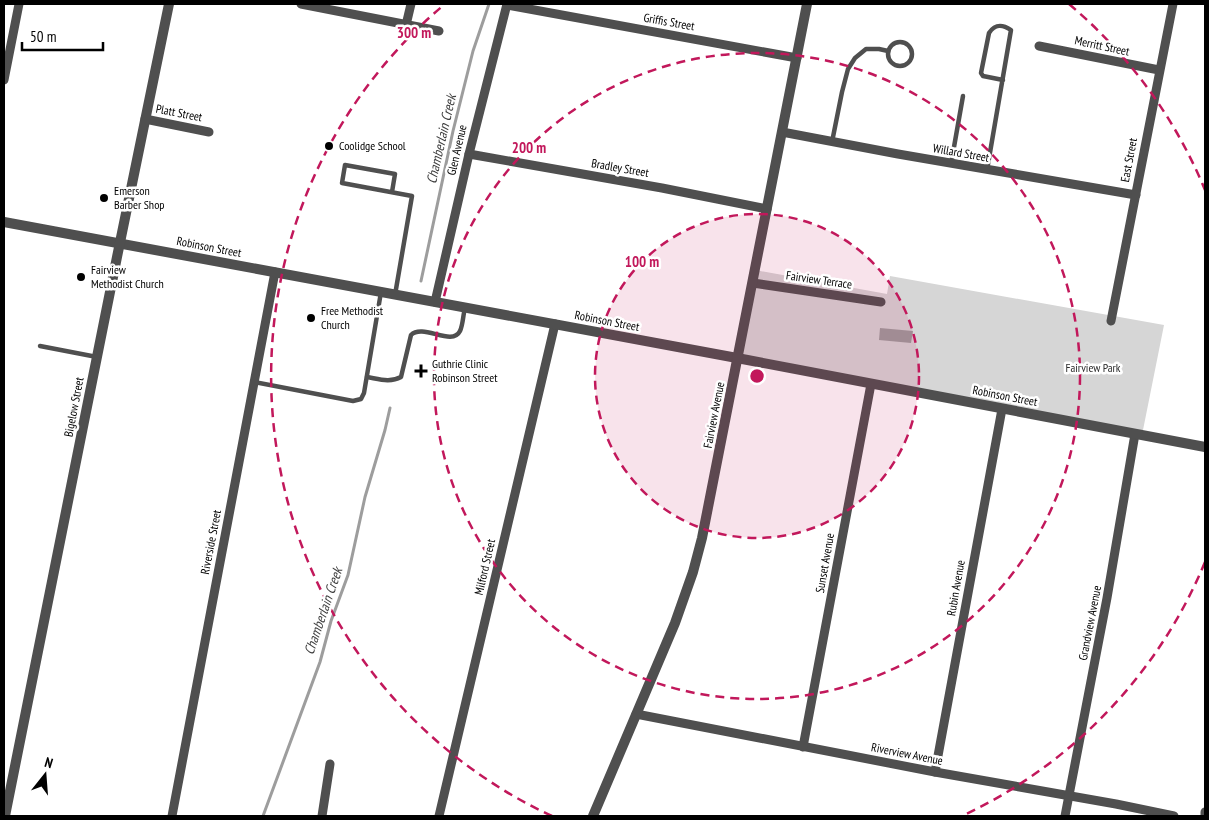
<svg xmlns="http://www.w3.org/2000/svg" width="1209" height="820" font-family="'PT Sans Narrow',sans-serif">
<rect width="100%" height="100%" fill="#fff"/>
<polygon fill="#d6d6d6" points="755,270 887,294 890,276 1164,325 1142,435 738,358"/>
<polygon fill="#9d9d9d" points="880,328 913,331 911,343 879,340"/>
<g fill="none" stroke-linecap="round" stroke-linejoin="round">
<g stroke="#9d9d9d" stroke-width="3">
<polyline points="421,281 453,131 473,51 489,4"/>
<polyline points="263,816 320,662 331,621 348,575 365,497 385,430 390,408"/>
</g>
<g stroke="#4f4f4f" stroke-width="4.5">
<circle cx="900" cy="54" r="12"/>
<polyline points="832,142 842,92 848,69 855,58 866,49 879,49 888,51"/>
<polyline points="951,164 963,96"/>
<path d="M987,170L1011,30C1002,24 995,24 989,33L981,73L983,76L1003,80"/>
<polyline points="392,192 395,174 345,165 342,183 412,196 395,295"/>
<polyline points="40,346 97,357"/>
<path d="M367,377C379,379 390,383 401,377L411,335C423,323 452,347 460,331C463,325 463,315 465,308"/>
<polyline points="254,382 353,401 361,399 364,393 381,292"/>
</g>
<g stroke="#4f4f4f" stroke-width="9">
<polyline points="301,4 439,31"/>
<polyline points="507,5 797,58"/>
<polyline points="406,25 411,4"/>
<polyline points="1039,46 1159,70"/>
<polyline points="4,80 19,4"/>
<polyline points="145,119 209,132"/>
<polyline points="782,132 898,154 1136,195"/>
<polyline points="469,154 662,188 767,209"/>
<polyline points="753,283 881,302"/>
<polyline points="435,302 469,154 507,4"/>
<polyline points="1111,321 1173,4"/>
<polyline points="636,714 935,772 1116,804 1174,816"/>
<polyline points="803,747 871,384"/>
<polyline points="935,772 1002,409"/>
<polyline points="172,816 275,272"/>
<polyline points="322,816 330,764"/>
<polyline points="439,816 555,324"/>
<polyline points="1065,816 1107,598 1135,434"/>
<polyline points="1205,816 1205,812"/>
</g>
<g stroke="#4f4f4f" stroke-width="10">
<polyline points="4,222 737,358 1205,447"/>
<polyline points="5,816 117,257 169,4"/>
<polyline points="593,816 675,623 693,572 702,538 807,4"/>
</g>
</g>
<circle cx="757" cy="376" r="162" fill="#c2185b" fill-opacity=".12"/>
<g fill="none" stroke="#c2185b" stroke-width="2.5" stroke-dasharray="9 6">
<circle cx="757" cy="376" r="162"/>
<circle cx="757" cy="376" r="323"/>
<path d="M1205 562A485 485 0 0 1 962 816M552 816A485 485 0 0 1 445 4M1069 4A485 485 0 0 1 1205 190"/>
</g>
<g fill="#000" stroke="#fff" stroke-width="2">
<circle cx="329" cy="146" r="5"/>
<circle cx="104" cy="198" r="5"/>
<circle cx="81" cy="277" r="5"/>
<circle cx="311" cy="318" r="5"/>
<path d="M418.5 363.5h5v5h5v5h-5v5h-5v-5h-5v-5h5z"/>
</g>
<g text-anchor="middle" stroke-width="5" stroke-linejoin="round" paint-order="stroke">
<g font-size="12" fill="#000" stroke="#fff">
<text transform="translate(669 22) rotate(10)" y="4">Griffis Street</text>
<text transform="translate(1102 46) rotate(12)" y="4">Merritt Street</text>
<text transform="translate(179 113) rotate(11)" y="4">Platt Street</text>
<text transform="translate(457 150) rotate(-77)" y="4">Glen Avenue</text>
<text transform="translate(961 153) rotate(10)" y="4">Willard Street</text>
<text transform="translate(1129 160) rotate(-79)" y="4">East Street</text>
<text transform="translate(620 168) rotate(10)" y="4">Bradley Street</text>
<text transform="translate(209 247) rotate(11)" y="4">Robinson Street</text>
<text transform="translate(819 280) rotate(8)" y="4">Fairview Terrace</text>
<text transform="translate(607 321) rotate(11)" y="4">Robinson Street</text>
<text transform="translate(1005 396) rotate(11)" y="4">Robinson Street</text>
<text transform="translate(74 407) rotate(-79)" y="4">Bigelow Street</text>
<text transform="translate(714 415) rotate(-79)" y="4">Fairview Avenue</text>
<text transform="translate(211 542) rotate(-79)" y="4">Riverside Street</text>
<text transform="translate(825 563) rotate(-80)" y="4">Sunset Avenue</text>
<text transform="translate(485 567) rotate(-77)" y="4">Milford Street</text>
<text transform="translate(956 588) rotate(-80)" y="4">Rubin Avenue</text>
<text transform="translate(1090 623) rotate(-79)" y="4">Grandview Avenue</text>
<text transform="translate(907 754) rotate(11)" y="4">Riverview Avenue</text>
</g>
<g font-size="12" fill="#000" stroke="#fff" text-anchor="start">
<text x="339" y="150">Coolidge School</text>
<text x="114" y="195">Emerson<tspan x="114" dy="14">Barber Shop</tspan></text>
<text x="91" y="274">Fairview<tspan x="91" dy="14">Methodist Church</tspan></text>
<text x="321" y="315">Free Methodist<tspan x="321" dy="14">Church</tspan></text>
<text x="432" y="368">Guthrie Clinic<tspan x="432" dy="14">Robinson Street</tspan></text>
</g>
<g font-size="12" fill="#2d2d2d" stroke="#fff">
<text x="1093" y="372">Fairview Park</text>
</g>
<g font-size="14" font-style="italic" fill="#3e3e3e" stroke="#fff">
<text transform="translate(441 139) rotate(-77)" y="5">Chamberlain Creek</text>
<text transform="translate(323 611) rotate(-71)" y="5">Chamberlain Creek</text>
</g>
</g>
<circle cx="757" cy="376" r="8" fill="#c2185b" stroke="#fff" stroke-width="2.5"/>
<g font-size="15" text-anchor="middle" font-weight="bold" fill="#c2185b" stroke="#fff" stroke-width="5" stroke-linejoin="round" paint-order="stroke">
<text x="414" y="38">300 m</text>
<text x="529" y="153">200 m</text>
<text x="642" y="267">100 m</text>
</g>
<rect width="1209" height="820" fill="none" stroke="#000000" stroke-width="10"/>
<g transform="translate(45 775) rotate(17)" stroke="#ffffff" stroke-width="4" paint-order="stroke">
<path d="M0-4L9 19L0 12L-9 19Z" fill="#000000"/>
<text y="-8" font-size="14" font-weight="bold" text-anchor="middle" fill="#000000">N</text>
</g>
<path d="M22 42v8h81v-8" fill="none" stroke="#000000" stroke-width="2.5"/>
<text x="30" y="42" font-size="15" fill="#000000" stroke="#ffffff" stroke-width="4" paint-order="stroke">50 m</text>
</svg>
